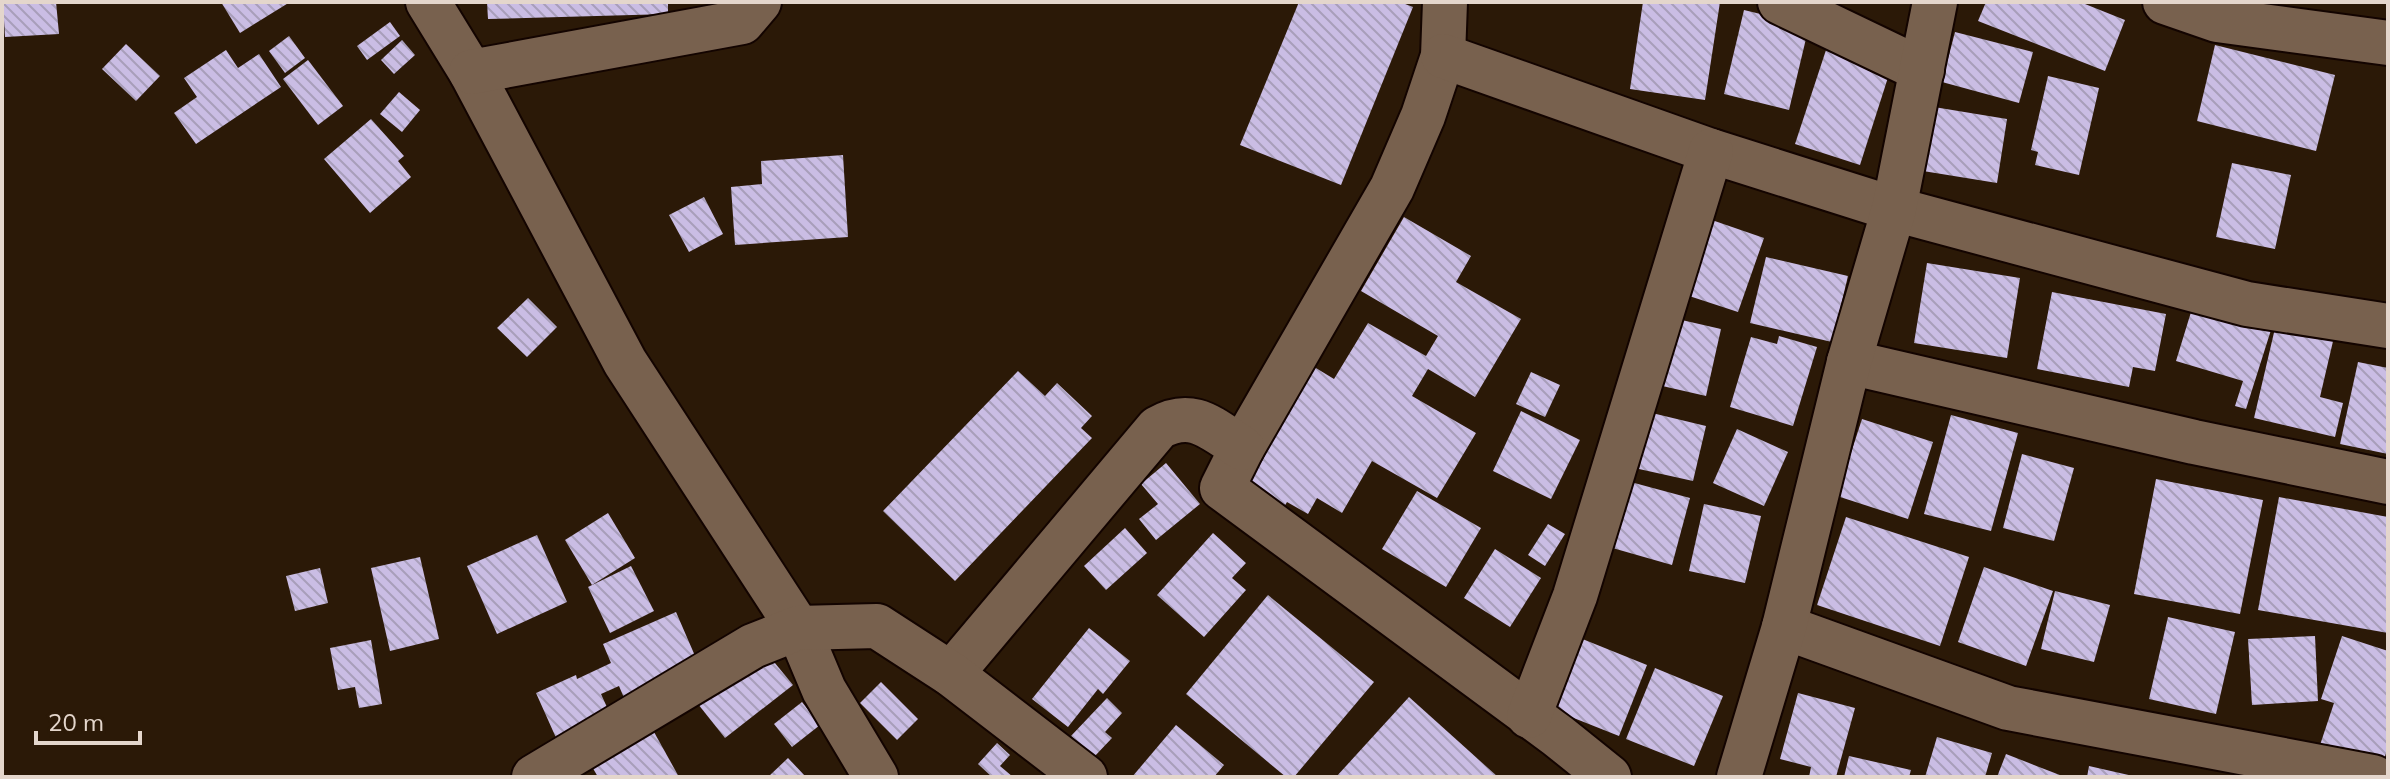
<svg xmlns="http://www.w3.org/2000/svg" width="2390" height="779" font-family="Mulish,sans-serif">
<defs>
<pattern id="building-back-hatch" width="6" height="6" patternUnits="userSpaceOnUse" patternTransform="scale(2)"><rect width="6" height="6" fill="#cabde4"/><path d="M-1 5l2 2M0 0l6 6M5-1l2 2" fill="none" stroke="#a89eba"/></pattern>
</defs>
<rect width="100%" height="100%" fill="#2b1907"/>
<g fill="url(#building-back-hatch)">
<polygon points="3,2 56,2 59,34 5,37"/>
<polygon points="221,2 290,2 240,33"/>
<polygon points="487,2 668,2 668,14 488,19"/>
<polygon points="1299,2 1400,2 1413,7 1341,185 1240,145"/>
<polygon points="1643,2 1720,2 1705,100 1630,89"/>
<polygon points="1986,2 2080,2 2125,20 2105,71 1978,21"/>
<polygon points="1744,10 1809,26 1789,110 1724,94"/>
<polygon points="390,22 400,36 367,60 357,46"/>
<polygon points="1955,32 2033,52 2019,103 1942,82"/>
<polygon points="289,36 305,58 285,73 269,51"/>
<polygon points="402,40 415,55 394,74 381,60"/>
<polygon points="126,44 160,76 136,101 102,69"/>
<polygon points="2215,45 2335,75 2316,151 2197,121"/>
<polygon points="1827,47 1891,68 1860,165 1795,144"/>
<polygon points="226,50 238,68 259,54 281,87 196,144 174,113 197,97 184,78"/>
<polygon points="308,60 343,106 318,125 283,79"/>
<polygon points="2048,76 2099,88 2079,175 2035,165 2038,152 2031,150"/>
<polygon points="399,92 420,110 402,132 380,114"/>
<polygon points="1934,107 2007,119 1997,183 1923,171"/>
<polygon points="371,119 404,156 398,161 411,177 370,213 324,159"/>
<polygon points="843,155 848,237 735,245 731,187 762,184 761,161"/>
<polygon points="2232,163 2291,175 2275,249 2216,237"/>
<polygon points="704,197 723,234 689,252 669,215"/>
<polygon points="1404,217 1471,256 1456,282 1521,319 1475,397 1428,369 1412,396 1476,433 1437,498 1372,461 1342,513 1317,498 1308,514 1287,502 1280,514 1238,490 1311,365 1334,379 1368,323 1426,356 1438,336 1361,291"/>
<polygon points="1706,218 1764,238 1738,312 1680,293"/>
<polygon points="1766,257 1848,276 1832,342 1750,323"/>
<polygon points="1927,263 2020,278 2007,358 1914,343"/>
<polygon points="2052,292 2166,314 2155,371 2133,367 2129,387 2037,369"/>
<polygon points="528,298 557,327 527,357 497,328"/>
<polygon points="2195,299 2271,330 2246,409 2235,406 2243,381 2176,361"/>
<polygon points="1673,318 1721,329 1706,396 1658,385"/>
<polygon points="2276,324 2334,337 2320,397 2343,403 2335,437 2254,418"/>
<polygon points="1779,336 1817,347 1793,426 1730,407 1751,337 1777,344"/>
<polygon points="2358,362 2388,368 2388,454 2340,444"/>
<polygon points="1018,371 1045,396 1057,383 1092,416 1081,428 1092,438 955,581 883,511"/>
<polygon points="1531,372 1560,385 1545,417 1516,404"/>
<polygon points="1521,411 1580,440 1551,499 1493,471"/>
<polygon points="1652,413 1706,426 1693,481 1639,469"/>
<polygon points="1951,415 2018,433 1991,531 1924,514"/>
<polygon points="1862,419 1933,442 1908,519 1837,496"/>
<polygon points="1737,429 1788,452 1764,506 1713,483"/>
<polygon points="2022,454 2074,468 2054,541 2003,528"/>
<polygon points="1166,463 1200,504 1156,540 1139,519 1158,504 1141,484"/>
<polygon points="2156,479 2263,500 2240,614 2134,594"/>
<polygon points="1627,481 1690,498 1672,565 1609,547"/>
<polygon points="1417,491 1481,528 1446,587 1382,549"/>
<polygon points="2279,497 2388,517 2388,633 2258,610"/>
<polygon points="1704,504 1761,516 1745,583 1689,571"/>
<polygon points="608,513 635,558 592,585 565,540"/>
<polygon points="1846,517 1969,557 1940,646 1817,605"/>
<polygon points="1548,524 1565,534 1545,566 1528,555"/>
<polygon points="1125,528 1147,553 1106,590 1084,566"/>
<polygon points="1213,533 1246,563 1232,578 1246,590 1204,637 1157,595"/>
<polygon points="537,535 567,602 497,634 467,566"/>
<polygon points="1495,549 1541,578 1510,627 1464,598"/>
<polygon points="420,557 439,639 390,651 371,568"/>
<polygon points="631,566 654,611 610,633 588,587"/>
<polygon points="1984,567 2053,591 2026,666 1958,642"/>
<polygon points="320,568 328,603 295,611 286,576"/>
<polygon points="2055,591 2110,605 2094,662 2041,649"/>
<polygon points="1268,595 1374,682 1294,777 1286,777 1186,694"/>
<polygon points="676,612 702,672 627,705 619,686 601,694 611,716 557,740 536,693 576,675 577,679 611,663 603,644"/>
<polygon points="2168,617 2235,632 2216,714 2149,699"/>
<polygon points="1089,628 1130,661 1103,694 1098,689 1068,727 1032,699"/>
<polygon points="2315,636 2318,701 2252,705 2248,639"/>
<polygon points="2342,636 2388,651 2388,747 2382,766 2320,745 2334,703 2321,699"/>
<polygon points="1580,638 1647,665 1619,736 1551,709"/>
<polygon points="371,640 382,704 359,708 355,687 338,690 330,648"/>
<polygon points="761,646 793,685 725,738 694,699"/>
<polygon points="1655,668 1723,696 1694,766 1626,739"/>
<polygon points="881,682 918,719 897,740 860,703"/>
<polygon points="1798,693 1855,708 1836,777 1809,777 1811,767 1780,759"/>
<polygon points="1409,697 1498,777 1336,777"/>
<polygon points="1107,698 1122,713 1105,732 1112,738 1094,757 1071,736"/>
<polygon points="802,702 820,725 792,747 774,724"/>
<polygon points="649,723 679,777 598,777 587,758"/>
<polygon points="1176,725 1224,765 1214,777 1132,777"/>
<polygon points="1937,737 1992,753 1985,777 1925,777"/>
<polygon points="997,743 1010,755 1000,766 1013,777 992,777 978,764"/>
<polygon points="2006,754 2065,777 1997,777"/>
<polygon points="1849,756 1911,770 1909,777 1844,777"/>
<polygon points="788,758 806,777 768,777"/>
<polygon points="2089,766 2133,776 2133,777 2087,777"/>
</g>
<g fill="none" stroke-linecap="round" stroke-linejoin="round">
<g stroke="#130400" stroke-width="48">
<g id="minor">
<polyline points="428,2 471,72 625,362 798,628 824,690 876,777"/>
<polyline points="1445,2 1443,56 1423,116 1392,188 1242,448 1222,488 1558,736 1609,777"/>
<polyline points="1780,2 1922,70"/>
<polyline points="2165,2 2217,20 2388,43"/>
<polyline points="1443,56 1711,151 1894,209 2247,304 2388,326"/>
<polyline points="471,72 742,22 759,2"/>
<polyline points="1849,362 2194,442 2388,482"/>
<polyline points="1784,627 2008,708 2373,777"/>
<path d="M951,674L1158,428C1193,408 1212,429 1242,448"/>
<polyline points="1529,716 1575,596 1711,151"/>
<polyline points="534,777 753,646 798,628 877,626 951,674 1085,777"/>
<polyline points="1739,777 1784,627 1849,362 1894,209 1935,2"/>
</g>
</g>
<use href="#minor" stroke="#78614e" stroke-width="44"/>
</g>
<rect width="2390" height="779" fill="none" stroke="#e4d6cc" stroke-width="8"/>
<path d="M36 731v12h104v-12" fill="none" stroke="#e4d6cc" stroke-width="4"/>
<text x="48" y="731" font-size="24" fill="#e4d6cc" stroke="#2b1907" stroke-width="6" paint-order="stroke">20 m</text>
</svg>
